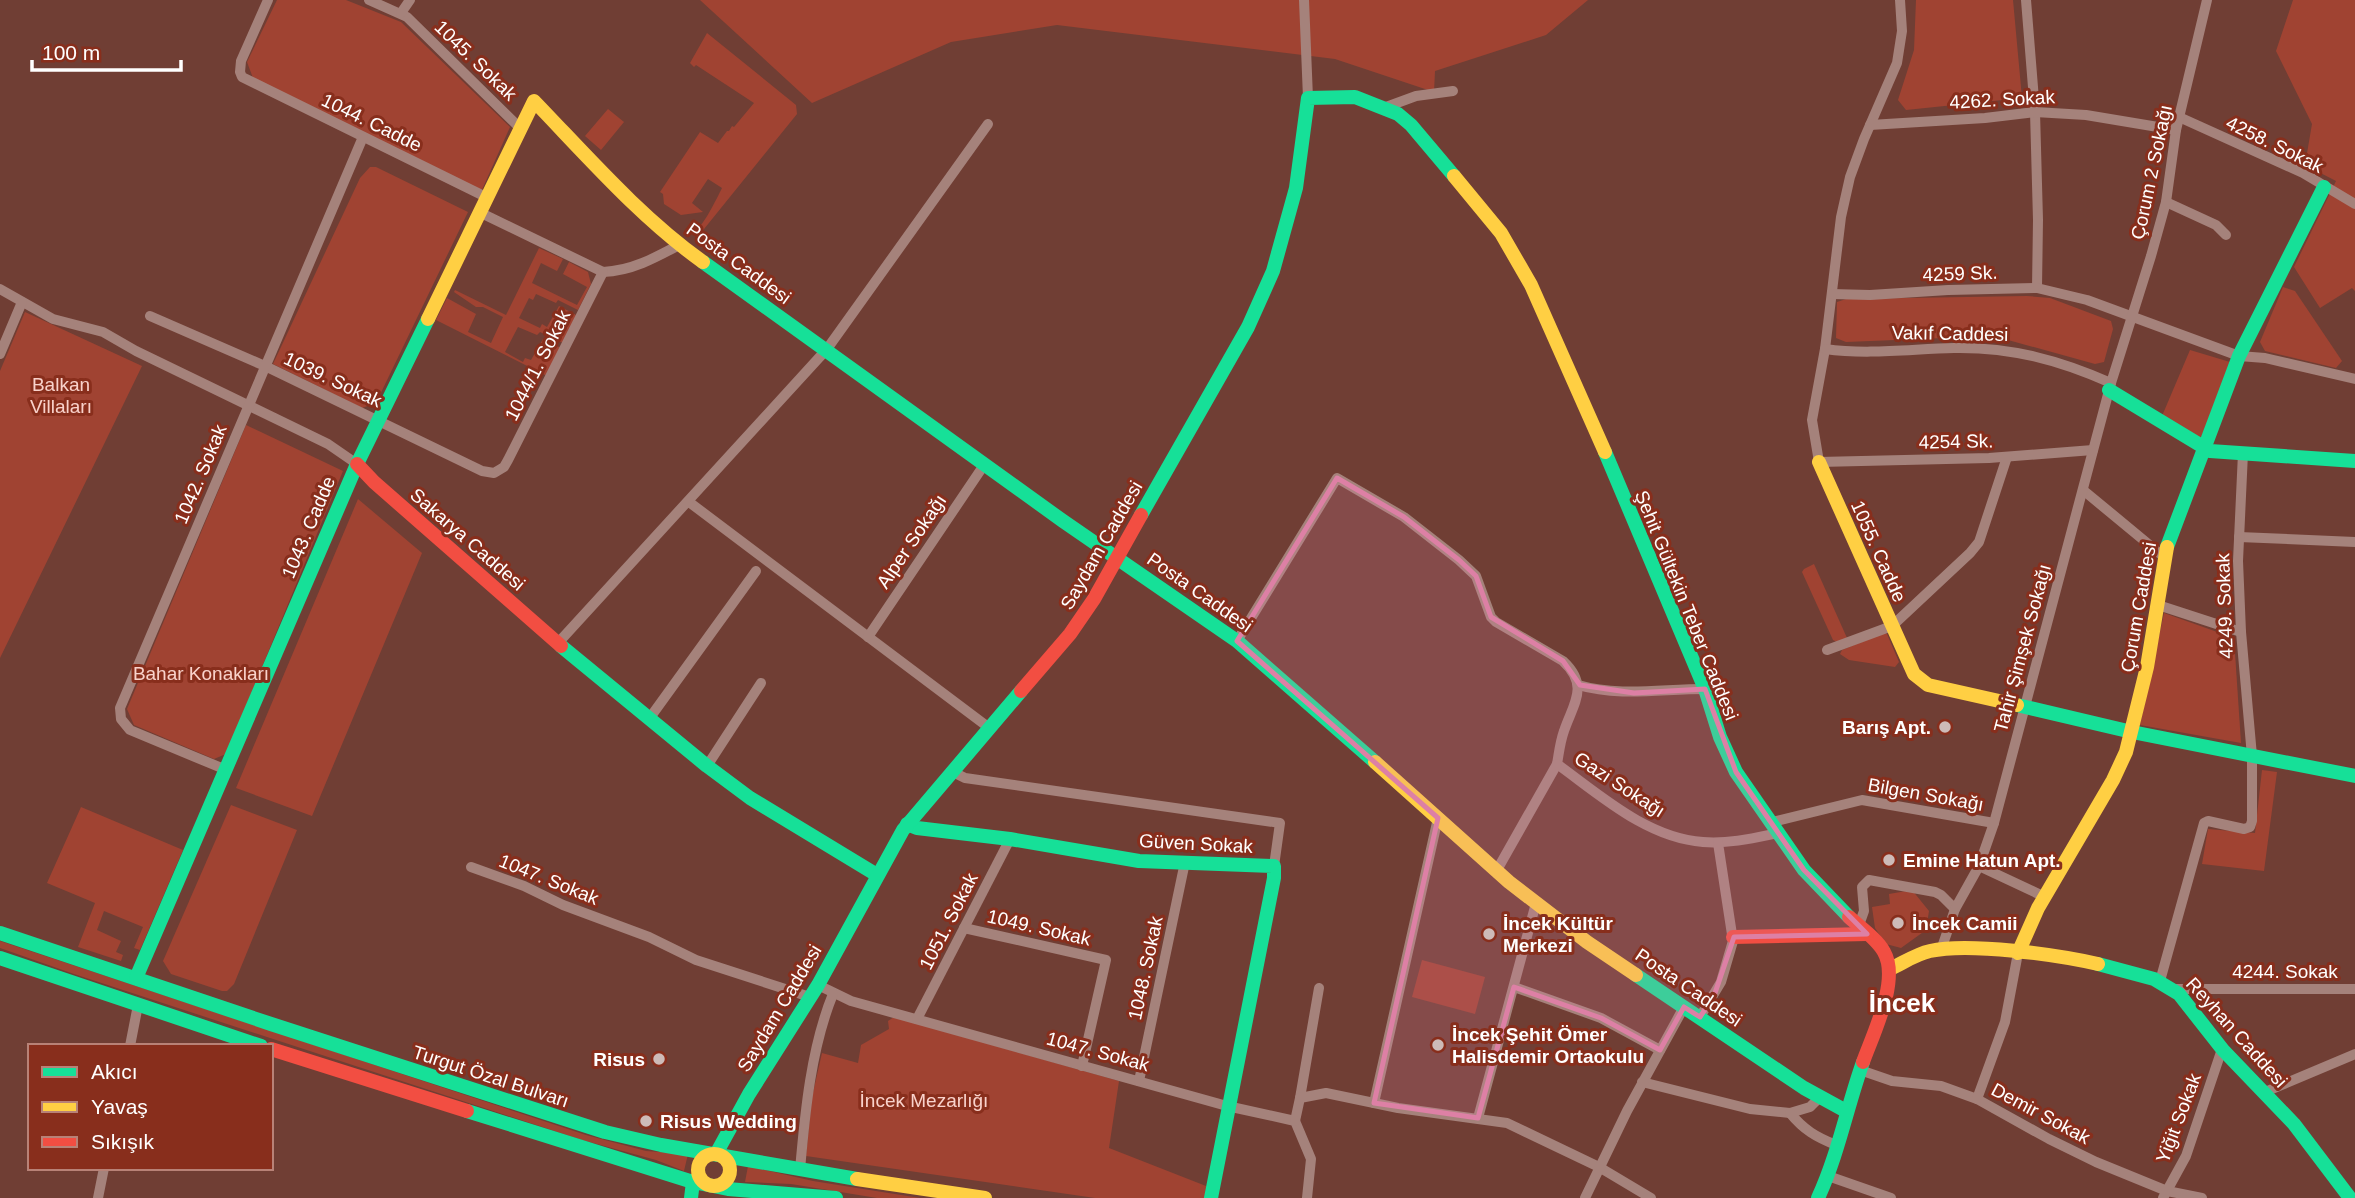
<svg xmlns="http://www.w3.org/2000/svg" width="2355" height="1198" font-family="Arial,sans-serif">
<rect width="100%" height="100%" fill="#703e34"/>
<g fill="#a04332">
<polygon points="277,0 346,0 401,22 510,127 481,192 253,78 247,62"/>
<polygon points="700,0 1588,0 1546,35 1435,71 1434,92 1335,59 1057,25 951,42 812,103"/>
<polygon points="1916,0 2013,0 2022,98 1906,110 1898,100 1914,50"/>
<polygon points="2293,0 2355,0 2355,291 2352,288 2320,308 2294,267 2336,181 2305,165 2312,124 2276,51"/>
<path d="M707,33L796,105L797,114L700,234L695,231C704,225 716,200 722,188L708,179L692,203L703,212L681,215L664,204L663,194L660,192L700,132L718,143L727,131H729L732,126L734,127L754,103L696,65L694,67L690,63Z"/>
<polygon points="608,109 624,122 601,150 585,136"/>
<polygon points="370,167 376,167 468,212 376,403 362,408 273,364 360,178"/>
<polygon points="539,248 563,259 557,271 541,263 532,283 577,305 587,287 563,274 569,262 588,272 591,284 578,310 558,300 556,303 536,294 533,300 529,298 519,318 540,328 542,324 547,327 559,306 576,315 563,343 540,332 537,335 518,327 505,352 523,362 525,358 531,360 543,339 561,348 547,376 436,320 447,298 476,314 468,332 491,343 503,317 483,307 476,307 454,292 455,290 506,315"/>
<polygon points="2283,287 2295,291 2342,361 2336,368 2265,351 2260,342"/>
<polygon points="2027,296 2050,298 2111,321 2113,329 2104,362 2095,364 2008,340 1968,337 1846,342 1836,338 1837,302 1846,299"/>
<polygon points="25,312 142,366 0,658 0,371"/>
<polygon points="2190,350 2230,362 2201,438 2162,416"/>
<polygon points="246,425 343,471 226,754 214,759 134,725 127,709"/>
<polygon points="358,499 422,553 312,816 236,788"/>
<polygon points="1814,564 1847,638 1837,642 1833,640 1802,572 1804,569"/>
<polygon points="2164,613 2234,638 2241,743 2140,725"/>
<polygon points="1883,633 1887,634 1899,662 1895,667 1849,660 1840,654 1842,650"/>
<polygon points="2262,770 2277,772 2264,871 2202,864 2208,829 2255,833"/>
<polygon points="231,805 297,830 234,984 227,991 222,991 171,974 163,961"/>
<polygon points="81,807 183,850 140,950 134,948 143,927 104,911 97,930 121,941 116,952 123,955 121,961 78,947 95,903 47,883"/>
<polygon points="1912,890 1929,911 1926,930 1901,948 1886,944 1875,928 1872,907 1890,904 1889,894"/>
<polygon points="0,941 586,1135 646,1151 688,1154 684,1171 656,1160 582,1140 74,974 0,948"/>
<polygon points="1422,960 1485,977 1475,1014 1412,997"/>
<polygon points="894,1017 1119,1081 1109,1148 1206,1186 1205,1198 1095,1198 806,1156 812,1097 822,1053 858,1063 861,1045 889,1029 888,1021"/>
<polygon points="748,1166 813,1181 920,1198 877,1198 791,1184 745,1182"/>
</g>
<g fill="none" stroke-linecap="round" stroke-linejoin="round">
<g stroke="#a5827b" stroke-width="10">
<polyline points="268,0 241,61 240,72 242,77 486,197"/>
<polyline points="369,0 407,17 520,128"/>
<polyline points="1304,0 1308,98"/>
<polyline points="1900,0 1902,31 1897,63 1864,139 1850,177 1841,217 1825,349 1812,420 1819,462 1989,458 2093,450"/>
<polyline points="2026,0 2035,112 2038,220 2037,288"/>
<polyline points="401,13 410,0"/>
<polyline points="1386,107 1416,96 1453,91"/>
<polyline points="2179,117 2303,173 2355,204"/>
<polyline points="1870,125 1985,118 2035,112 2086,115 2176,130"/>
<polyline points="2166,202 2216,225 2226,235"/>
<path d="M479,212L603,272C631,271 655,258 679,245"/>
<polyline points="0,289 53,319 103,332 136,351 328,444 357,464"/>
<polyline points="1832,294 1870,295 1948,290 2037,288 2087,300 2239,356 2265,358 2355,379"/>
<polyline points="150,316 265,366 482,471 494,473 504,467 508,460 603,272"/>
<path d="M1825,349C1868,355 1911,349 1954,348C2011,347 2059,360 2111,383"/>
<polyline points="0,354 22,302"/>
<polyline points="2083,490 2164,557"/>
<polyline points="689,502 988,727"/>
<polyline points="2239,537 2355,542"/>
<polyline points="2158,605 2241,632"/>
<polyline points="868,637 984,465"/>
<path d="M1237,641L1337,478L1404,517L1459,560L1476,576L1491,617L1496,622L1563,661C1590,686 1573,704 1564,731C1560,742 1559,753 1557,764C1600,795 1647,838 1703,842C1729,844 1754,838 1778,833"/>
<polyline points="558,643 827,349 988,124"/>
<polyline points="1827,650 1892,626 1970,553 1979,542 2007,457"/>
<path d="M1578,685C1620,697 1661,689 1705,689"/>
<polyline points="649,719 756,571"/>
<polyline points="707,766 761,683"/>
<polyline points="224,769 130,730 121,719 120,708 363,137"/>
<polyline points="951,771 965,778 1280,823 1274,866"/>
<polyline points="1772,822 1862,800 1994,823"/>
<polyline points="1979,866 2045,897"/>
<polyline points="471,867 524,886 563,905 649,937 696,960 810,997"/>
<polyline points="1497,870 1557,764"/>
<polyline points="1859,925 1864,911 1862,887 1869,880 1935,892 1941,895 1955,909"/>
<polyline points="964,928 1106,960 1082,1066"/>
<polyline points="1941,950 1955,909 1979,866 1994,823 2111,383 2151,256 2166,202 2176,130 2207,0"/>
<polyline points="2160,981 2204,823 2208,821 2244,829 2250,827 2252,821 2252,756 2241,632 2238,561 2243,453"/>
<polyline points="818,985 851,1001 1227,1106 1295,1121 1311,1159 1307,1198"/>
<polyline points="1514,987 1601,1018 1660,1050"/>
<polyline points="2174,989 2355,989"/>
<polyline points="1700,1017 1721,982 1733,941 1718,843"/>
<polyline points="917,1019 1010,839"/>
<polyline points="130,1046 138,1005"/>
<polyline points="1860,1070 1892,1081 1941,1086 1977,1099 2049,1139 2096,1162 2167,1191 2202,1198"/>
<polyline points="1139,1081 1185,862"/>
<polyline points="1642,1082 1750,1109 1790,1113 1810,1107 1820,1097"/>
<polyline points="2265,1092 2355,1054"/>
<polyline points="1300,1098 1319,988"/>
<polyline points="1977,1099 2005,1022 2018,953"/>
<polyline points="1374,1103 1438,818"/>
<path d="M1790,1113C1804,1130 1816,1137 1836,1145"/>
<polyline points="1478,1118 1536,903"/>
<polyline points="1295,1121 1300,1098 1326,1093 1398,1108 1507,1123 1599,1167 1651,1198"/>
<path d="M800,1170C805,1112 811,1048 833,994"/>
<polyline points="1828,1176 1891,1198"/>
<polyline points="98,1198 104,1168"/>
<polyline points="1585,1198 1627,1111 1684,1007"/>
<polyline points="2163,1198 2186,1156 2222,1049"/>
</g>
<g stroke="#16e098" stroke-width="14">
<polyline points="703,262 1063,521 1237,641 1375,762"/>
<polyline points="2109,390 2210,451 2355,461"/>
<polyline points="1605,452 1705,689 1720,737 1736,772 1804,870 1849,917"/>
<polyline points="1141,515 1248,327 1273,271 1296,188 1308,98 1355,97 1398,114 1411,125 1454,176"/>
<polyline points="2167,547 2239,356 2324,187"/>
<polyline points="561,646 707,766 750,798 877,875"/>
<polyline points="2017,705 2132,732 2355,776"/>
<polyline points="907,824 917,828 1010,839 1139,861 1274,866 1274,878 1211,1198"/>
<polyline points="0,933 271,1024 605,1132 661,1145 857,1179"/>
<polyline points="0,958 261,1046"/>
<polyline points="2098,964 2154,979 2179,994 2223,1050 2294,1124 2350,1198"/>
<polyline points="1636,975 1804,1088 1846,1111"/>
<polyline points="136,978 357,464 428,319"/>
<polyline points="467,1111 693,1182 728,1189 836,1198"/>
<polyline points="716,1154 749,1094 818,985 903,830 1021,691"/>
<polyline points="691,1198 693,1182"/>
<path d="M1818,1198C1838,1155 1847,1107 1863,1062"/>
</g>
<g stroke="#ffcf43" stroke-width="14">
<polyline points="1454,176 1501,233 1531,285 1605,452"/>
<path d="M428,319L534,101C588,157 640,217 703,262"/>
<polyline points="1819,462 1914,674 1928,685 2017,705"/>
<polyline points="1375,762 1509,882 1587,942 1636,975"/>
<polyline points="2018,953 2038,908 2113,780 2126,752 2147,667 2167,547"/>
<path d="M1890,969C1903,963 1916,954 1930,951C1969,942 2058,955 2098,964"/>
<circle cx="714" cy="1170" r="16"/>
<polyline points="857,1179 985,1198"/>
</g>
<g stroke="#f24e42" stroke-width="14">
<polyline points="357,464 374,482 561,646"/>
<polyline points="1021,691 1070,634 1094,599 1141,515"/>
<path d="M1849,917C1861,928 1877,939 1884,952C1900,980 1873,1034 1863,1062"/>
<polyline points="1733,937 1867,934"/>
<polyline points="271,1049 467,1111"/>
</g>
</g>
<path fill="#dd80a5" fill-opacity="0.2" stroke="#dd80a5" stroke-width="5" stroke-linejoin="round" d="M1337,478L1404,517L1459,560L1476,576L1491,617L1563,661L1580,685L1634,693L1705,689L1736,772L1804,870L1867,934L1734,937L1714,996L1700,1017L1684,1007L1660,1050L1601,1018L1514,987L1478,1118L1374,1103L1438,818L1237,641Z"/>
<g fill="#cdbbb8" stroke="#882e1c" stroke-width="2.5">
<circle cx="1945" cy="727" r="7"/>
<circle cx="1889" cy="860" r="7"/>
<circle cx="1898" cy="923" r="7"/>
<circle cx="1489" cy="934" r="7"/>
<circle cx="1438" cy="1045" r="7"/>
<circle cx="659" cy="1059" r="7"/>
<circle cx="646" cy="1121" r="7"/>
</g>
<g text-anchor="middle" stroke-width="6" stroke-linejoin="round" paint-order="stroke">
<g font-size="19" fill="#fff" stroke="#882e1c">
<text transform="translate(476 60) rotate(44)" y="7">1045. Sokak</text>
<text transform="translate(2002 99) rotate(-3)" y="7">4262. Sokak</text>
<text transform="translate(372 122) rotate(26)" y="7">1044. Cadde</text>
<text transform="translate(2275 144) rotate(26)" y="7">4258. Sokak</text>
<text transform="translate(2151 172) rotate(-78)" y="7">Çorum 2 Sokağı</text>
<text transform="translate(739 263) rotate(36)" y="7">Posta Caddesi</text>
<text transform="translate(1960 273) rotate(-2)" y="7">4259 Sk.</text>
<text transform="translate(1950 333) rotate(1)" y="7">Vakıf Caddesi</text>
<text transform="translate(537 365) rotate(-63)" y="7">1044/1. Sokak</text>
<text transform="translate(333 379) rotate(25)" y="7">1039. Sokak</text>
<text transform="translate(1956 441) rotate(-1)" y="7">4254 Sk.</text>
<text transform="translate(200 474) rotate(-67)" y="7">1042. Sokak</text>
<text transform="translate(308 527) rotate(-67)" y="7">1043. Cadde</text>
<text transform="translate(468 539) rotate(41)" y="7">Sakarya Caddesi</text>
<text transform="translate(911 541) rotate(-56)" y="7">Alper Sokağı</text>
<text transform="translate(1101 545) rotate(-60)" y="7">Saydam Caddesi</text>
<text transform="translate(1879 551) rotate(66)" y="7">1055. Cadde</text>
<text transform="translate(1200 592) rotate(35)" y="7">Posta Caddesi</text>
<text transform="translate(1687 605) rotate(68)" y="7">Şehit Gültekin Teber Caddesi</text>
<text transform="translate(2224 606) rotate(-92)" y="7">4249. Sokak</text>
<text transform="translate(2138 607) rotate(-80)" y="7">Çorum Caddesi</text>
<text transform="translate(2022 648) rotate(-75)" y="7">Tahir Şimşek Sokağı</text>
<text transform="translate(1620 784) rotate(33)" y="7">Gazi Sokağı</text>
<text transform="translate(1926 794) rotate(10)" y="7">Bilgen Sokağı</text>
<text transform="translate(1196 843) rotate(3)" y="7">Güven Sokak</text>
<text transform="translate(549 879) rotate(22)" y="7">1047. Sokak</text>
<text transform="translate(948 921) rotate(-63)" y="7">1051. Sokak</text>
<text transform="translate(1039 927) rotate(13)" y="7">1049. Sokak</text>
<text transform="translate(1145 968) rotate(-78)" y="7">1048. Sokak</text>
<text x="2285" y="978">4244. Sokak</text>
<text transform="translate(1689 987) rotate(34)" y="7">Posta Caddesi</text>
<text transform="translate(779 1008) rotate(-59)" y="7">Saydam Caddesi</text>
<text transform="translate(2237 1032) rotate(48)" y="7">Reyhan Caddesi</text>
<text transform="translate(1098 1051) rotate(15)" y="7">1047. Sokak</text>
<text transform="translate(491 1076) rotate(18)" y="7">Turgut Özal Bulvarı</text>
<text transform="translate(2041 1113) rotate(28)" y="7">Demir Sokak</text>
<text transform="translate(2178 1118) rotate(-69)" y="7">Yiğit Sokak</text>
</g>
<g font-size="19" fill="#f9d2cb" stroke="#882e1c">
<text x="61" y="391">Balkan<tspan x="61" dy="22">Villaları</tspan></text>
<text x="201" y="680">Bahar Konakları</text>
<text x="924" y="1107">İncek Mezarlığı</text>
</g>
<g font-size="19" font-weight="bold" fill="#fff" stroke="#882e1c" text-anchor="start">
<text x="1931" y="734" text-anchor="end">Barış Apt.</text>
<text x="1903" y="867">Emine Hatun Apt.</text>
<text x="1503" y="930">İncek Kültür<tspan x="1503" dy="22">Merkezi</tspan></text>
<text x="1912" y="930">İncek Camii</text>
<text x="1452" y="1041">İncek Şehit Ömer<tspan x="1452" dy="22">Halisdemir Ortaokulu</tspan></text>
<text x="645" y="1066" text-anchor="end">Risus</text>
<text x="660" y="1128">Risus Wedding</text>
</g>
<g font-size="26" font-weight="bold" fill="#fff" stroke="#882e1c">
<text x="1902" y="1012">İncek</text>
</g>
</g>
<rect x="28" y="1044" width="245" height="126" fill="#882e1c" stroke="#b88277" stroke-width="2"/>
<rect x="42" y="1067" width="35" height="10" fill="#16e098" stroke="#b88277" stroke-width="2"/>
<text x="91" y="1079" font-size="21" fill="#ffffff">Akıcı</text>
<rect x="42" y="1102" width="35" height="10" fill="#ffcf43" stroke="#b88277" stroke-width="2"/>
<text x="91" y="1114" font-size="21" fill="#ffffff">Yavaş</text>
<rect x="42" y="1137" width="35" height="10" fill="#f24e42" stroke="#b88277" stroke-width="2"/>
<text x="91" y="1149" font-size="21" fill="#ffffff">Sıkışık</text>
<path d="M32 60v10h149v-10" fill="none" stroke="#ffffff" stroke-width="3.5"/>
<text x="42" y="60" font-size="21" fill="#ffffff" stroke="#882e1c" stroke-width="5" paint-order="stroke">100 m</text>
</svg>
